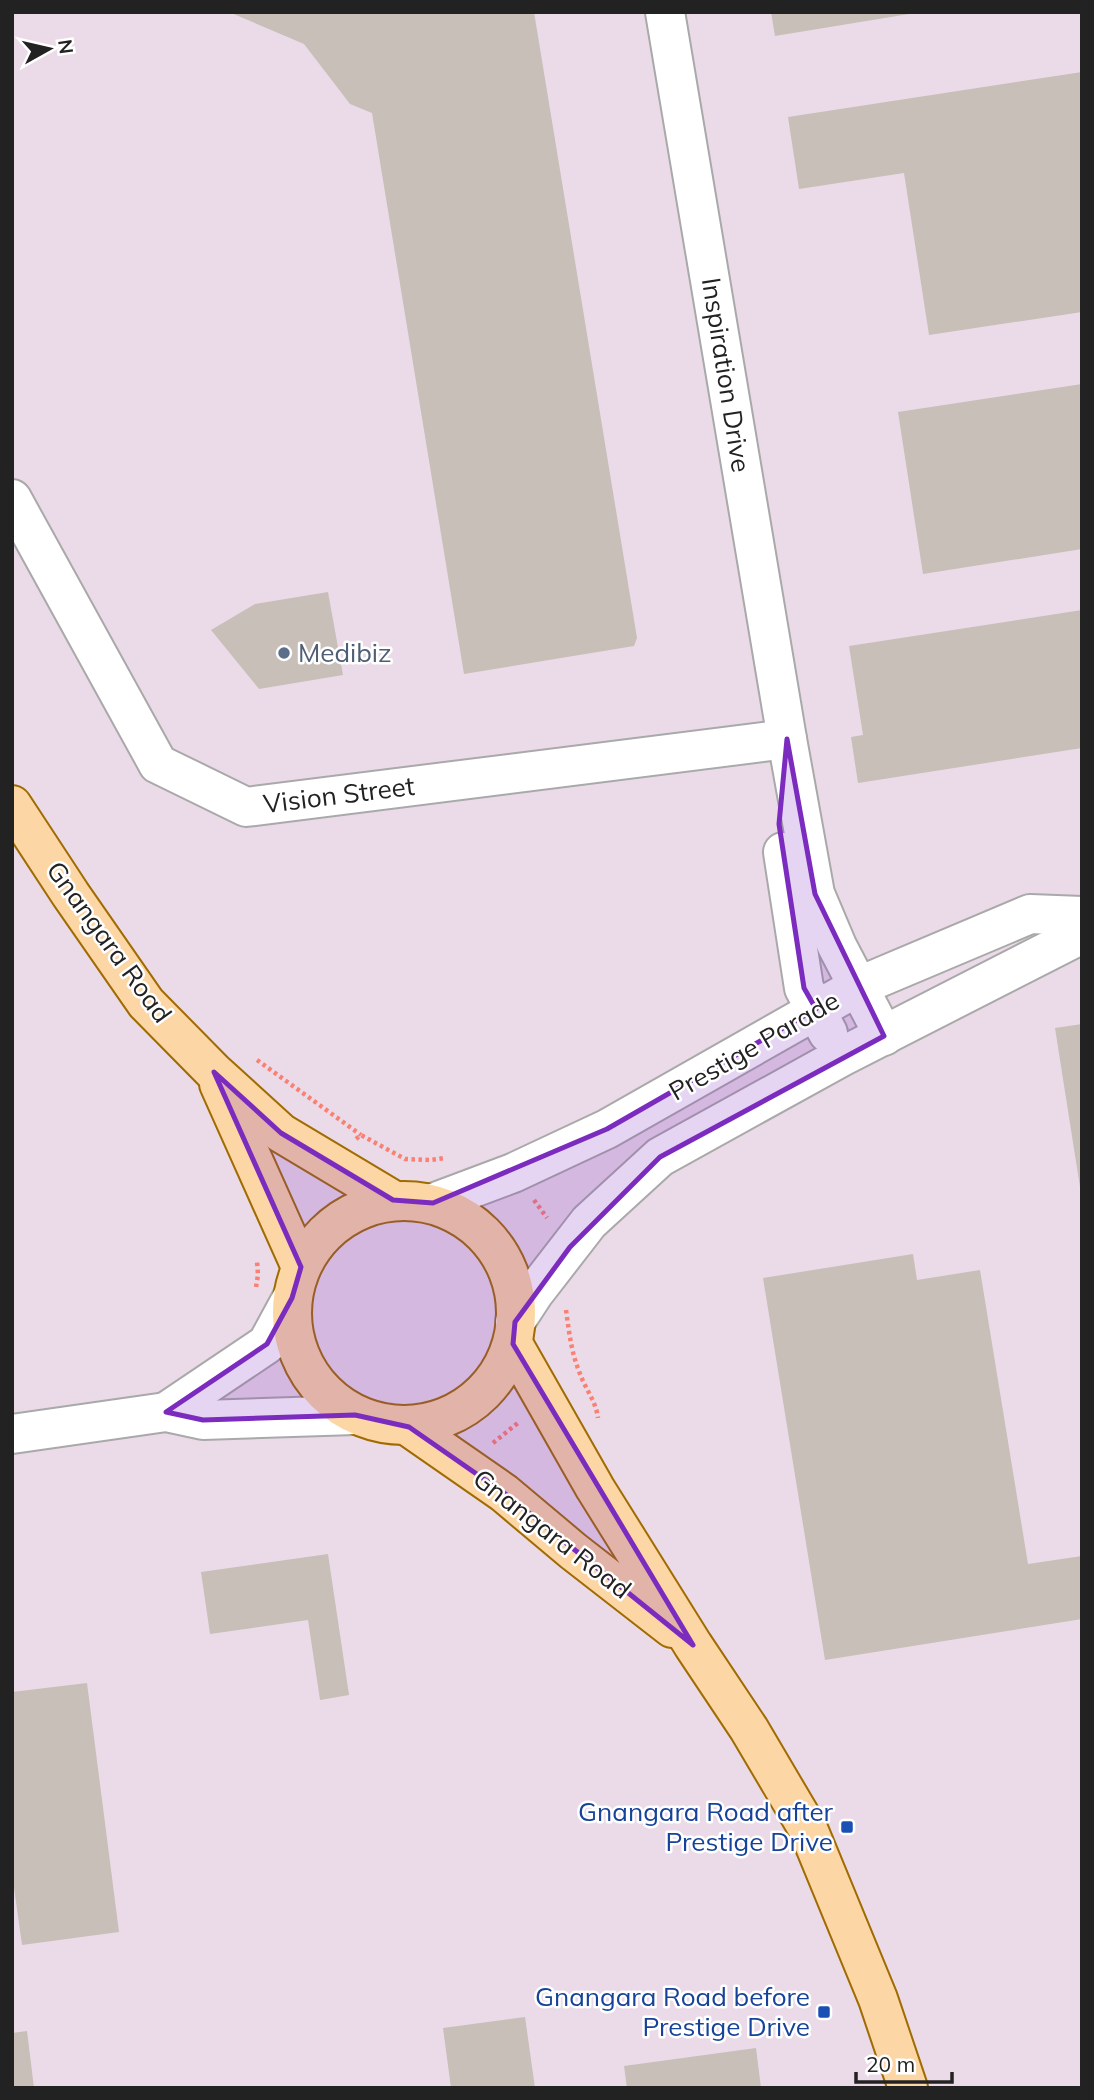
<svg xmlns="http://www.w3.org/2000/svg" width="1094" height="2100" font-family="Mulish,sans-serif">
<rect width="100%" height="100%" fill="#f2efe9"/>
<rect fill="#ebdbe8" x="12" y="12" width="1070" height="2076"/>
<g fill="#c7bfb8">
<polygon points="229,12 534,12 637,638 634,646 464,674 372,113 350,104 304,44"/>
<polygon points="771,12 909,12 909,14 775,36"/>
<polygon points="1082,72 1082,312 929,335 904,173 799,189 788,117"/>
<polygon points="1082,384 1082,549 923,574 898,412"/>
<polygon points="328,592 343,675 259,689 211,630 255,604"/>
<polygon points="1082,610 1082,748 858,783 851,737 863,735 849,646"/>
<polygon points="1082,1024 1082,1187 1080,1187 1055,1028"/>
<polygon points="913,1254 917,1280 980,1270 1028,1564 1082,1556 1082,1619 825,1660 763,1278"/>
<polygon points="328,1554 349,1695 320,1700 308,1620 210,1634 201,1572"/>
<polygon points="87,1683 119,1932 22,1945 12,1873 12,1692"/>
<polygon points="525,2017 535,2088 451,2088 443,2028"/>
<polygon points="27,2031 34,2088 12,2088 12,2033"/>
<polygon points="756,2048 761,2088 627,2088 624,2066"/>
</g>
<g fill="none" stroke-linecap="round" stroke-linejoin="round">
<g stroke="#a9a9a9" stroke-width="42">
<g id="minor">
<polyline points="665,12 787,739 815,894 837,946 884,1036"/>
<polyline points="12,499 158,764 246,807 787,739"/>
<polyline points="783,852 804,988 828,1033"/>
<polyline points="433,1203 513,1173 607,1129 857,987 1030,914 1082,916"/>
<polyline points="515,1322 534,1293 589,1222 660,1157 841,1057 1082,934"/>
<polyline points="166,1412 267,1344 292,1298"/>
<polyline points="12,1434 166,1412 203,1420 355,1415"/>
</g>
</g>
<g stroke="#a06b00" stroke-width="42">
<g id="major">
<polyline points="12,805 71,895 146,1003 214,1072 281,1133 393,1200"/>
<polyline points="219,1084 301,1267"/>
<circle cx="404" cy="1313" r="112"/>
<polyline points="513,1344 595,1488 693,1645 749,1729 808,1829 878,1999 908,2088"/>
<polyline points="409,1427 504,1493 573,1551 672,1628"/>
</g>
</g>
<g stroke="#fa8072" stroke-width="4.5" stroke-dasharray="3.5 3.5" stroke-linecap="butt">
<polyline points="257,1060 361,1135"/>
<polyline points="356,1139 361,1135 405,1159 430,1160 445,1158"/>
<polyline points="534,1200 547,1218"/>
<polyline points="256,1287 258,1275 257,1261"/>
<path d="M566,1310C569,1331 571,1351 579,1371C584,1387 596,1401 598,1418"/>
<polyline points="493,1443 519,1422"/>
</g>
<use href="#minor" stroke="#fff" stroke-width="38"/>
<use href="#major" stroke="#fcd6a4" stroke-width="38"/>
</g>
<path fill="#7b2cbf" fill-opacity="0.2" stroke="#7b2cbf" stroke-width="5" stroke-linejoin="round" d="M787,739L815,894L884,1036L660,1157L570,1247L515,1322L513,1344L693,1645L504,1493L409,1427L355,1415L203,1420L166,1412L267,1344L292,1298L301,1267L214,1072L281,1133L393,1200L433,1203L607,1129L816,1009L804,988L779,824Z"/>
<circle fill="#5c6f8a" stroke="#fff" stroke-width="2.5" cx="284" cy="653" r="7"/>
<g fill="#1a4fb4" stroke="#fff" stroke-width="2.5">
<rect x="840" y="1820" width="14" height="14" rx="3.5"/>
<rect x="817" y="2005" width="14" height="14" rx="3.5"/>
</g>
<g text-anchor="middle" stroke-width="5" stroke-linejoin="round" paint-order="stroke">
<g font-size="26" fill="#222" stroke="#fff">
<text transform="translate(726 375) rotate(81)" y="9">Inspiration Drive</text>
<text transform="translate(339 795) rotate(-7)" y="9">Vision Street</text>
<text transform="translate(109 942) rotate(54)" y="9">Gnangara Road</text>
<text transform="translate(754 1046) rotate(-30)" y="9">Prestige Parade</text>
<text transform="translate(552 1534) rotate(38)" y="9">Gnangara Road</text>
</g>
<g font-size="26" fill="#4e5e75" stroke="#fff" text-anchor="start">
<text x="298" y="662">Medibiz</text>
</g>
<g font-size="26" fill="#164399" stroke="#fff" text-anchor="end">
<text x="833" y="1821">Gnangara Road after<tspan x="833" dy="30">Prestige Drive</tspan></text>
<text x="810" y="2006">Gnangara Road before<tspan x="810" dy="30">Prestige Drive</tspan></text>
</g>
</g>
<rect width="1094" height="2100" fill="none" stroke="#222222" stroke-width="28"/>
<g transform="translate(49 49) rotate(82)" stroke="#ffffff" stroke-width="5" paint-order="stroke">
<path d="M0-5L12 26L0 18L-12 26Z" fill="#222222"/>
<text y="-10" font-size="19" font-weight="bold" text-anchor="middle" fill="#222222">N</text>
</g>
<path d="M856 2072v10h96v-10" fill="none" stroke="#222222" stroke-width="3.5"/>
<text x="866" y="2072" font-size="21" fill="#222222" stroke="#ffffff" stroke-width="5" paint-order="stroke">20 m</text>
</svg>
